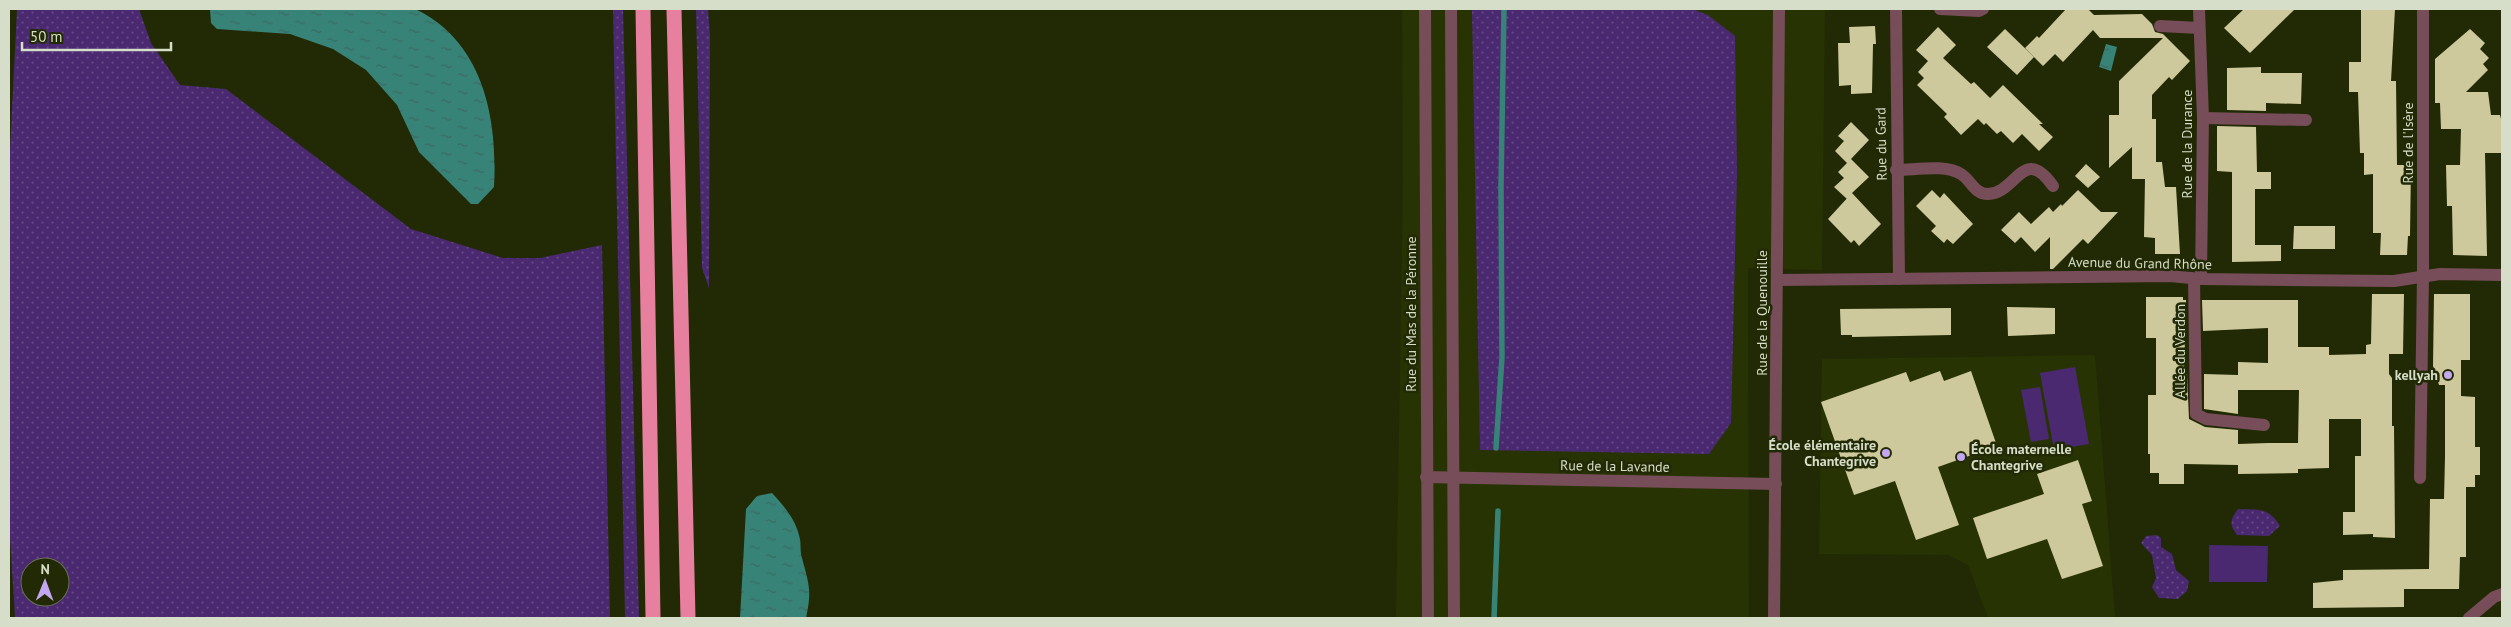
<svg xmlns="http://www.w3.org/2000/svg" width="2511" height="627" font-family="'PT Sans',sans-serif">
<defs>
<pattern id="green-dots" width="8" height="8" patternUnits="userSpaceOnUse" patternTransform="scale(1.25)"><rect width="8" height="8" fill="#4a2971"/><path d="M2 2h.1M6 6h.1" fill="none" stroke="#634884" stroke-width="1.8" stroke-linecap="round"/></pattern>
<pattern id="water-ripples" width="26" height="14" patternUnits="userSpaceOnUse" patternTransform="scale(1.25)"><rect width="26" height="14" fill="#388378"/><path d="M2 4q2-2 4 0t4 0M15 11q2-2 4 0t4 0" fill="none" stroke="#3b6960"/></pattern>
</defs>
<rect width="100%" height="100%" fill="#212a04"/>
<g fill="#283304">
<polygon points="1402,9 1825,9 1822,270 1748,268 1749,618 1396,618 1403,185"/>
<polygon points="2095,355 2115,617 1988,618 1968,565 1948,555 1819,554 1822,359"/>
</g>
<g fill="url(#green-dots)" fill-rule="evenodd">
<path d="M17,9H139L151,43L180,85L226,89L411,229L503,258H540L602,245L610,618H15L9,520V171ZM30,567H60V597H30Z"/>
<polygon points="613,9 623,9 639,618 625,618"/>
<polygon points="696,9 708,9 710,36 709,288 702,268"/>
<polygon points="1472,9 1692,9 1708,15 1735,36 1737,172 1731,423 1709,454 1480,450"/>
<path d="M2238,509C2258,510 2269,507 2280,526L2269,536L2237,535C2229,524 2230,520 2238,509Z"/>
<polygon points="2157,535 2161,538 2161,547 2172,554 2176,570 2189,581 2187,591 2178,599 2159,598 2152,587 2156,578 2152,555 2141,543 2146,536"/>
</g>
<g fill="#4a2971">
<polygon points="2075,367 2089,444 2054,450 2040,373"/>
<polygon points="2040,387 2049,439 2031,442 2021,390"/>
<polygon points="2209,545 2268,546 2267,582 2209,582"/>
</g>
<g fill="url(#water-ripples)">
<path d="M415,9C483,41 498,118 494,187L478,204H471L419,152L397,105L366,70L333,49L290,34L217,29L211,23L210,9Z"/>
<polygon points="2106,44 2117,47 2111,71 2099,67"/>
<path d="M772,493C785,507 796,520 800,539C801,545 800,552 802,558C809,585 812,590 806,618H740L746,509L757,496Z"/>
</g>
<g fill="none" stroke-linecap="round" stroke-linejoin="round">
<g stroke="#388378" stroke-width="5.5">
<polyline points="1496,448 1502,357 1501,186 1504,9"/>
<polyline points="1494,618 1498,511"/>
</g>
</g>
<g fill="#cec99d">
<polygon points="2066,9 2088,9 2094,15 2142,14 2152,24 2155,32 2163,34 2190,61 2172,80 2169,77 2152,95 2152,119 2156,119 2156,162 2162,162 2165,187 2176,187 2180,254 2155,254 2155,238 2144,237 2145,179 2132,179 2132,147 2109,168 2109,115 2119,115 2119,81 2163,38 2100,38 2093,30 2063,62 2055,54 2043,66 2025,48 2037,36 2039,38"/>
<polygon points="2244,9 2295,9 2250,53 2224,28"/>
<polygon points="2361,9 2395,9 2391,81 2396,81 2397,165 2411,165 2410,236 2408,236 2407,255 2380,255 2381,233 2373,233 2373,174 2364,175 2364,153 2360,153 2358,92 2349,92 2349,62 2361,62"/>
<polygon points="1875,26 1876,44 1873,44 1872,93 1851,94 1851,85 1839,86 1838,43 1850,43 1849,27"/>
<polygon points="1938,27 1956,45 1943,58 1971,84 1974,82 1990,98 2003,85 2043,124 2039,124 2053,137 2039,151 2022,134 2013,143 2001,131 1997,134 1986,123 1984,125 1978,119 1961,135 1944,117 1947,114 1917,85 1924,78 1918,72 1928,61 1916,50"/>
<polygon points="2005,29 2034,57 2017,75 1987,47"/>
<polygon points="2470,29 2485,43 2480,49 2489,58 2483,64 2488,70 2466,92 2488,92 2491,115 2500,115 2502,123 2501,153 2485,153 2487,256 2453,255 2452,206 2447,206 2446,165 2460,165 2461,129 2441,129 2440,103 2435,103 2435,59"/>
<polygon points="2261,67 2261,73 2302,73 2301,104 2266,103 2266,111 2227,110 2227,68"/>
<polygon points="1851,122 1869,140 1851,159 1869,177 1852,193 1881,224 1859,246 1854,240 1851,243 1828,219 1850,195 1847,199 1834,187 1844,178 1838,172 1847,163 1835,151 1844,141 1838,136"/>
<polygon points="2217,126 2256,127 2257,172 2271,172 2271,189 2255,189 2255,245 2281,245 2281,261 2232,262 2232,172 2217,171"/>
<polygon points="2086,164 2100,177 2088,188 2075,176"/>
<polygon points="1932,190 1940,198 1944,193 1973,224 1953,244 1947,239 1944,243 1931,231 1936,226 1916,206"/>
<polygon points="2078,190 2101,212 2118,212 2088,244 2083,239 2053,269 2050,269 2050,237 2035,252 2021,237 2015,243 2001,230 2019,212 2031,224 2049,207 2053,212 2061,204 2062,206"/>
<polygon points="2294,226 2335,226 2335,249 2293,249"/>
<polygon points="2372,294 2404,294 2403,354 2389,354 2389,374 2392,378 2392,426 2394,426 2395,538 2373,537 2373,534 2343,535 2343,512 2355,512 2355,456 2361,456 2361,419 2329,419 2329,468 2298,469 2298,473 2238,474 2238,465 2184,464 2184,484 2159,484 2159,473 2150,473 2150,454 2148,454 2148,395 2156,395 2156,338 2146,338 2146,297 2183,297 2183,300 2186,300 2184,374 2187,374 2189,419 2205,427 2238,430 2238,444 2268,443 2298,443 2299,390 2238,390 2238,414 2204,409 2204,374 2238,375 2238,362 2268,363 2268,328 2203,331 2202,300 2298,300 2298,347 2329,347 2329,355 2366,354 2366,345 2371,344"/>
<polygon points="2434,294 2470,294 2470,360 2461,360 2461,396 2475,397 2475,447 2480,447 2480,475 2475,475 2475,487 2466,487 2466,557 2460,557 2459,589 2404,589 2404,607 2313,608 2313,583 2343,580 2343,570 2429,569 2430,499 2444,499 2445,457 2445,385 2439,385 2433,366"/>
<polygon points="2007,307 2055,308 2055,334 2008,336"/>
<polygon points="1951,308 1951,335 1852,337 1852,335 1841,335 1840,309"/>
<polygon points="1940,371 1944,381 1971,371 1997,446 1938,467 1959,525 1916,540 1895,481 1854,495 1821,402 1906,372 1910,382"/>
<polygon points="2078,460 2092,501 2082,504 2103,566 2062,579 2047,539 1987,559 1973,518 2044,494 2037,474"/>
</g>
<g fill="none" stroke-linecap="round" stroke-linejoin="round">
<g stroke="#764d58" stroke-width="12">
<polyline points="1425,9 1428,618"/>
<polyline points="1451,9 1454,618"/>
<polyline points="1896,9 1899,279"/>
<polyline points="1940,9 1979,11 1983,9"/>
<polyline points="2199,9 2203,118 2201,279"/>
<polyline points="2160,26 2199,28"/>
<polyline points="2203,118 2306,120"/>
<path d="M1896,170C1915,170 1945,164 1961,174C1971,180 1974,194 1988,194C2017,193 2023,144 2053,186"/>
<polyline points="2194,279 2196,414 2206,419 2264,425"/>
<polyline points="1777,280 2170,276 2201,279 2394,281 2440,274 2502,275"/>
<polyline points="1426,477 1776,484"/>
<polyline points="2420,478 2423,276 2423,9"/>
<polyline points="1774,618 1779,9"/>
<polyline points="2469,618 2494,597 2502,594"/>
</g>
<g stroke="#e6809e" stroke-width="15">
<polyline points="643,9 653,618"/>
<polyline points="674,9 688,618"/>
</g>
</g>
<g fill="#c4a7f1" stroke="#212a04" stroke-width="2">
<circle cx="2448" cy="375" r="5"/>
<circle cx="1886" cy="453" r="5"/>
<circle cx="1961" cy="457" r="5"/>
</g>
<g text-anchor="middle" stroke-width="5" stroke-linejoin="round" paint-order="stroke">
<g font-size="14" fill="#d6ddc8" stroke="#212a04">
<text transform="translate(2408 143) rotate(-90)" y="5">Rue de l'Isère</text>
<text transform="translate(1881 144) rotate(-91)" y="5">Rue du Gard</text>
<text transform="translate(2187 144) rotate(-90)" y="5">Rue de la Durance</text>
<text transform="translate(2140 263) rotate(1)" y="5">Avenue du Grand Rhône</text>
<text transform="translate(1762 313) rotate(-90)" y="5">Rue de la Quenouille</text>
<text transform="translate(1411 314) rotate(-90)" y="5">Rue du Mas de la Péronne</text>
<text transform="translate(2180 351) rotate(-90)" y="5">Allée du Verdon</text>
<text transform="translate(1615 466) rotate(1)" y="5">Rue de la Lavande</text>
</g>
<g font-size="14" font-weight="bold" fill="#d6ddc8" stroke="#212a04" text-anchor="end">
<text x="2438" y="380">kellyah</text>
<text x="1876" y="450">École élémentaire<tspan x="1876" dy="16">Chantegrive</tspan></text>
<text x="1971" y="454" text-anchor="start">École maternelle<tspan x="1971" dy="16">Chantegrive</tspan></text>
</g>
</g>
<rect width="2511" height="627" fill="none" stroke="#d6ddc8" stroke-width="20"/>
<g transform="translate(45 582) rotate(1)"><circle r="24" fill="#212a04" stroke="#697252"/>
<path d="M0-4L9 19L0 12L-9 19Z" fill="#c4a7f1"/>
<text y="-8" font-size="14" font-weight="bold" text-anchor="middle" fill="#d6ddc8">N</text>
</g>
<path d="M22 42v8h149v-8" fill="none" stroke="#d6ddc8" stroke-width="2.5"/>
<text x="30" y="42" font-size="15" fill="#d6ddc8" stroke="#212a04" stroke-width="4" paint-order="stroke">50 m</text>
</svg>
